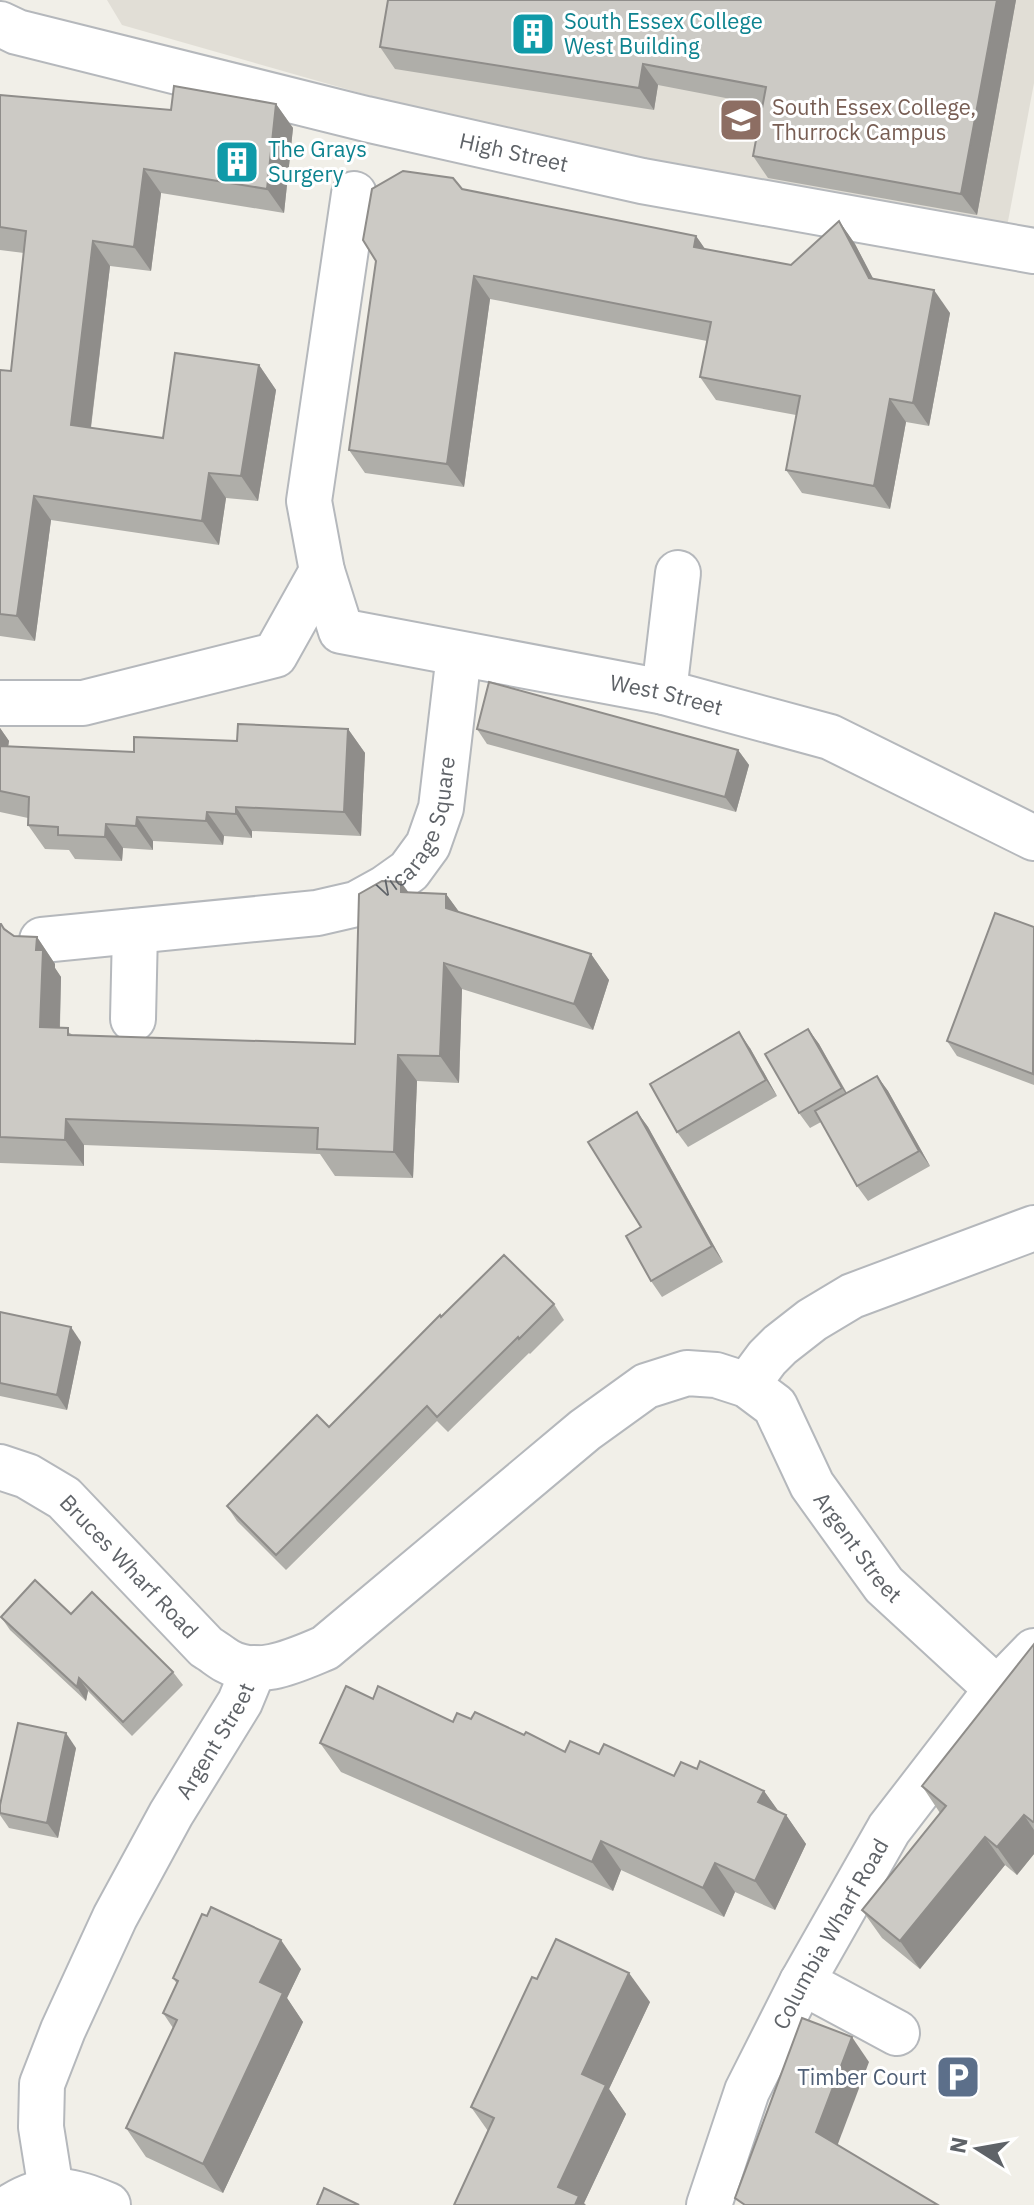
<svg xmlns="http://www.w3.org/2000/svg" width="1034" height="2205" font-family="'IBM Plex Sans',sans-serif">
<rect width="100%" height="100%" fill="#f1efe8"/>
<polygon fill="#e1ded6" points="107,0 1034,0 1034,83 1006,232 588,158 122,25"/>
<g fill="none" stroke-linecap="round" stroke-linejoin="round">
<g stroke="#b5b8bc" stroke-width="48">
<g id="minor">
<path id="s1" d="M0,24L17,32L366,119L642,181L1034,251"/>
<path id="s2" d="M354,194L309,501L322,571L341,631L664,692L830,737L1034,838"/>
<polyline points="664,692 678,573"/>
<polyline points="0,703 83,703 275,655 322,571"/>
<path id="s3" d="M42,940L317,913L356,904L385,888L409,871L428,845L441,808L459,654"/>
<polyline points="133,1019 135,931"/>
<polyline points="747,1385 767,1358 780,1345 812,1320 852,1296 1034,1228"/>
<path id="s4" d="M0,1467L27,1476L64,1498L206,1647C213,1651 220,1657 227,1661C258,1679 296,1660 325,1648L585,1430L646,1386L687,1373L716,1375L747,1385L775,1406L812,1485L884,1585L997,1689"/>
<polyline points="802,1982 897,2033"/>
<path id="s5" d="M51,2190L41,2127L42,2084L63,2030L115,1917L171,1814L240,1702L254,1668"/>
<path d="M13,2205C49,2183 72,2190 108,2205"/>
<path id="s6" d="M709,2205L747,2091L802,1982L889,1829L997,1689L1034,1651"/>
</g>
</g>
<use href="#minor" stroke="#fff" stroke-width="44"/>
</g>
<g fill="#afaea9">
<polygon points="1016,0 977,215 768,178 753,156 762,105 658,85 654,110 395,69 380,47"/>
<polygon points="0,95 171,110 276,104 293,128 284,213 161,193 151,271 110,266 91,428 163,438 259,365 276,390 258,501 226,498 219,545 51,520 35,641 0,636 0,370 11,371 24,253 0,250"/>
<polygon points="462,189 696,236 705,249 791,265 839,221 855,244 873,279 950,313 929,426 906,422 890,509 802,493 786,470 796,415 716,400 700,377 707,341 490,299 464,487 365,473 349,450"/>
<polygon points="0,728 9,741 8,747 134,752 348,729 365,753 361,836 252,831 252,838 224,836 223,845 153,841 153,850 123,848 122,861 75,859 69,850 45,849 28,825 28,818 0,812"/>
<polygon points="477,729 738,750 749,765 736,812 487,744"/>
<polygon points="409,893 446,894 459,912 591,954 609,980 593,1030 462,989 459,1083 417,1081 413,1178 335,1176 320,1154 84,1145 84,1166 0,1163 0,924 14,936 37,937 55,964 55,968 61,977 60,1027 73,1035 355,1044"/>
<polygon points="1034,927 1034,1085 957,1056 947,1041"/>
<polygon points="808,1029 819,1044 847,1093 877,1076 888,1091 930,1166 868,1201 857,1186 821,1122 810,1128 799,1113"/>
<polygon points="750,1048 777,1096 688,1147 677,1132"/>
<polygon points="637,1112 648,1127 723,1262 662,1297 651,1281 641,1227"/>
<polygon points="554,1304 564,1320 530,1354 529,1353 448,1432 437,1421 286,1570 237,1521 227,1506 329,1427 441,1317"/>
<polygon points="0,1312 81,1342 67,1410 0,1396"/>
<polygon points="71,1614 173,1672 183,1685 132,1736 88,1691 86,1701 10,1630 1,1617"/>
<polygon points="1034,1644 1034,1854 1017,1875 1005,1865 920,1969 882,1938 862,1910 940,1813 922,1786"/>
<polygon points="373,1699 453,1722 471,1719 524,1735 565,1752 599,1754 674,1776 697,1769 764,1791 779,1812 786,1815 806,1844 775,1910 735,1892 724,1917 621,1870 613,1891 341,1772 320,1743"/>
<polygon points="76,1748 58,1838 9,1828 0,1815 0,1805"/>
<polygon points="301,1969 287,1998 303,2022 223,2193 146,2157 126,2128 173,2028 163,2013 177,1984 173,1978"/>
<polygon points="537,1979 650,2002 609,2089 626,2114 584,2203 488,2131 471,2107"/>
</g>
<g fill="#8f8d8a">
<polygon points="997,0 1016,0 977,215 961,194"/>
<polygon points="643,64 658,85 654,110 639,88"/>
<polygon points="276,104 293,128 284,213 267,189"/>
<polygon points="144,169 161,193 151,271 134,247"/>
<polygon points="839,221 855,244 885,301 869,278"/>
<polygon points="696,236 712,259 694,247"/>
<polygon points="93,241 110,266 88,450 71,425"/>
<polygon points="474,276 490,299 464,487 447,464"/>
<polygon points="934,290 950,313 929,426 913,403"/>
<polygon points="259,365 276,390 258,501 241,476"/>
<polygon points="890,399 906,422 890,509 874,486"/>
<polygon points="209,473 226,498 219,545 202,521"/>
<polygon points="34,496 51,520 35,641 17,616"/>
<polygon points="0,728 9,741 4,770 0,765"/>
<polygon points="348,729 365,753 361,836 344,812"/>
<polygon points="738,750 749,765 736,812 725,797"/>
<polygon points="236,807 252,831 252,838 236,814"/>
<polygon points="207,812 224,836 223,845 206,821"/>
<polygon points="137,817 153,841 153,850 136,826"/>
<polygon points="106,824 123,848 122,861 105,837"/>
<polygon points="401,882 420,908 401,892"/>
<polygon points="446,894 465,920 446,908"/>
<polygon points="37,937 55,964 55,968 61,977 59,1053 40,1027 36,950"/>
<polygon points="591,954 609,980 593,1030 574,1004"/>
<polygon points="444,963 462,989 459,1083 440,1056"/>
<polygon points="808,1029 819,1044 852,1103 842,1088"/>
<polygon points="739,1032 750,1048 777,1096 766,1080"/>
<polygon points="398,1055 417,1081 413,1178 394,1152"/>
<polygon points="877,1076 888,1091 930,1166 919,1151"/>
<polygon points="637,1112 648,1127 723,1262 712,1246"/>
<polygon points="66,1119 84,1145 84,1166 65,1140"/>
<polygon points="71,1327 81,1342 67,1410 57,1395"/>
<polygon points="79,1678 88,1691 86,1701 77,1687"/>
<polygon points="66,1733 76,1748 58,1838 47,1823"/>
<polygon points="764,1791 784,1819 786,1815 806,1844 775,1910 755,1881 758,1802"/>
<polygon points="1024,1815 1034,1830 1034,1854 1017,1875 997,1847"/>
<polygon points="985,1837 1005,1865 920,1969 900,1941"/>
<polygon points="601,1841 621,1870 613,1891 592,1862"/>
<polygon points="715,1863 735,1892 724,1917 703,1888"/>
<polygon points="281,1940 301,1969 287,1998 303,2022 223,2193 203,2164 260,1982"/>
<polygon points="629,1973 650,2002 609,2089 626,2114 584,2203 586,2205 571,2205 558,2187 582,2074"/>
<polygon points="852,2037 869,2062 833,2157 816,2132"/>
</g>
<g fill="#cccac5" stroke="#8f8d8a" stroke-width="2">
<polygon points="388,0 997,0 961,194 753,156 766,87 643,64 639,88 380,47"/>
<polygon points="174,86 276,104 267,189 144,169 134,247 93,241 71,425 163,438 175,353 259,365 241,476 209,473 202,521 34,496 17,616 0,614 0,370 11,371 26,231 0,227 0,95 171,110"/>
<polygon points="403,171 453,178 462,189 696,236 694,247 791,265 839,221 869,278 934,290 913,403 890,399 874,486 786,470 800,396 700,377 711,322 474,276 447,464 349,450 376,261 363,240 372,189"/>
<polygon points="489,682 738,750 725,797 477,729"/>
<polygon points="238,724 348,729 344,812 236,807 236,814 207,812 206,821 137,817 136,826 106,824 105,837 58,835 58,827 28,825 29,797 0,791 0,746 134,752 134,737 237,741"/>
<polygon points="382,881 401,882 401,892 446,894 446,908 591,954 574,1004 444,963 440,1056 398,1055 394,1152 317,1149 318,1128 66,1119 65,1140 0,1137 0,924 1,924 4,929 14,936 37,937 36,950 43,950 40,1027 68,1028 68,1035 355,1044 359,894"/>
<polygon points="995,913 1034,927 1033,1074 947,1041"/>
<polygon points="808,1029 842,1088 799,1113 765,1054"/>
<polygon points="739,1032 766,1080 677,1132 650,1084"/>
<polygon points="877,1076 919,1151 857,1186 815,1111"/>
<polygon points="637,1112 712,1246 651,1281 626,1236 641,1227 588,1142"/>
<polygon points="504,1255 554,1304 519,1339 518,1337 437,1417 427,1406 276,1555 227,1506 317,1415 329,1427 440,1315 441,1317"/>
<polygon points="0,1312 71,1327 57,1395 0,1383"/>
<polygon points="35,1580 71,1614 92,1592 173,1672 123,1722 79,1678 77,1687 1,1617"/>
<polygon points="1034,1644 1034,1821 1033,1822 1024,1815 997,1847 985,1837 900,1941 862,1910 946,1806 922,1786"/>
<polygon points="346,1686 373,1699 378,1686 453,1722 457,1713 471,1719 475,1712 524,1735 526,1732 565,1752 570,1741 599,1754 604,1744 674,1776 681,1762 697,1769 700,1761 764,1791 758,1802 786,1815 755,1881 715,1863 703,1888 601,1841 592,1862 320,1743"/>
<polygon points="18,1723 66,1733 47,1823 0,1813 0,1805"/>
<polygon points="211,1907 281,1940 260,1982 283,1993 203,2164 126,2128 177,2020 163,2013 178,1981 173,1978 202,1914 207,1916"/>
<polygon points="556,1939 629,1973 582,2074 606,2085 558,2187 579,2196 575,2205 454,2205 494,2118 471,2107 532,1977 537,1979"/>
<polygon points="802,2018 852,2037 816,2132 938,2205 745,2205 735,2198"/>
<polygon points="324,2188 359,2205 317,2205"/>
</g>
<defs>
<g id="building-square" transform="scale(2.3)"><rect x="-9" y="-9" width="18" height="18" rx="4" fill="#0f9aa8" stroke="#fff"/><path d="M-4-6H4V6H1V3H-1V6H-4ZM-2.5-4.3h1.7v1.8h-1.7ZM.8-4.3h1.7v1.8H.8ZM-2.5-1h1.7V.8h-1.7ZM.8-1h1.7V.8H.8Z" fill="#fff"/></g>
<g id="university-square" transform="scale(2.3)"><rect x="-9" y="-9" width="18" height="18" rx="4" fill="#8d6e63" stroke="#fff"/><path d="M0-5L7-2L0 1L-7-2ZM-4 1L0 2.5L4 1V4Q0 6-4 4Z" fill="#fff"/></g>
<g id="parking-square" transform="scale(2.3)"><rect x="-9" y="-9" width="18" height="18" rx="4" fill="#5c6f8a" stroke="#fff"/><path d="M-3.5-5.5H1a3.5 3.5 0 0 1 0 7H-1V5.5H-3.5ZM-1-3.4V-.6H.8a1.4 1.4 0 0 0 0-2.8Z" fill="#fff"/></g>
</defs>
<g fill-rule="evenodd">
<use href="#building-square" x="533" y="34"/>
<use href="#university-square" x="741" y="120"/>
<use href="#building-square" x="237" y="162"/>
<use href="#parking-square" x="958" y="2077"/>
</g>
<g text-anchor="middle" stroke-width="6" stroke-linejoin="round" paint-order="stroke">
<g font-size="22" fill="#0d838f" stroke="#fff" text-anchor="start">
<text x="564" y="29">South Essex College<tspan x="564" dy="25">West Building</tspan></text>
<text x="268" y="157">The Grays<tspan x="268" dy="25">Surgery</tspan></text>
</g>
<g font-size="22" fill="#785e54" stroke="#fff" text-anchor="start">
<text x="772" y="115">South Essex College,<tspan x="772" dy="25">Thurrock Campus</tspan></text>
</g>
<g font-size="22" fill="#5f6368" stroke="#fff">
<text dy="8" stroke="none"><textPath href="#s1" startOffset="530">High Street</textPath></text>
<text dy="8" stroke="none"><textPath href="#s2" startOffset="776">West Street</textPath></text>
<text dy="8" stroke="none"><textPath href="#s3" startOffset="422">Vicarage Square</textPath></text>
<text dy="8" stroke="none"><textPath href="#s4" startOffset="1124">Argent Street</textPath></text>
<text dy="8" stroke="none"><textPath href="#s4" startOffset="166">Bruces Wharf Road</textPath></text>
<text dy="8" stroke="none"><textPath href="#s5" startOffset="492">Argent Street</textPath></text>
<text dy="8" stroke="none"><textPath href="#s6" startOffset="298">Columbia Wharf Road</textPath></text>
</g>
<g font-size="22" fill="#4e5e75" stroke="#fff" text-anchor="end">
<text x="927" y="2085">Timber Court</text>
</g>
</g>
<g transform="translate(978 2149) rotate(281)" stroke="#ffffff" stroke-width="6" paint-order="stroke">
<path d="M0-6L14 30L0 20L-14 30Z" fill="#5f6368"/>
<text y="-12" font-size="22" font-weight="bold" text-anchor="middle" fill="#5f6368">N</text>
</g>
</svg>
